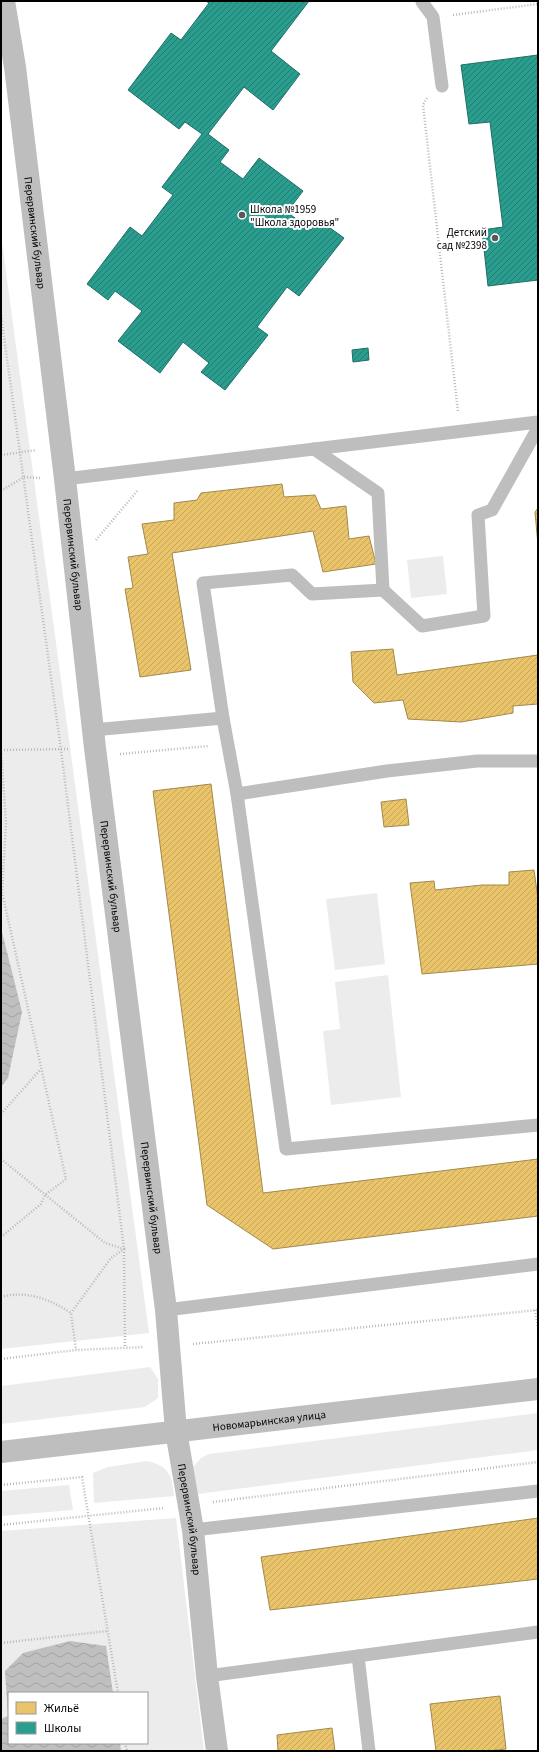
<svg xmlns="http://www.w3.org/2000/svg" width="539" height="1752" font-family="'Source Sans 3',sans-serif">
<defs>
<pattern id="water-waves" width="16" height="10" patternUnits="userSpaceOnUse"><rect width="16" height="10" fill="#bfbfbf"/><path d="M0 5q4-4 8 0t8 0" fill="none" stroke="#a2a2a2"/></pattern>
<pattern id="homes-hatch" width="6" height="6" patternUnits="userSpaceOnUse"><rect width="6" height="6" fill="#e9c46a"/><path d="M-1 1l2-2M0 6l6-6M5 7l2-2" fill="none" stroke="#c6a75a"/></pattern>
<pattern id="schools-hatch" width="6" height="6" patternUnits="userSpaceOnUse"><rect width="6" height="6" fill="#2a9d8f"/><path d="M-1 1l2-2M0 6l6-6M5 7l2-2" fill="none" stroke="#227e72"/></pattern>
</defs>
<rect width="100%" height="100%" fill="#fff"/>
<g fill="#ececec" fill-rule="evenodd">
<polygon points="1,235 149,1333 1,1349"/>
<polygon points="443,556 447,594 411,598 407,560"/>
<polygon points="377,893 385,964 335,970 326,899"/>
<polygon points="388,975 401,1097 331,1105 323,1031 340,1029 335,982"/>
<polygon points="150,1367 158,1379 158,1398 145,1407 1,1424 1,1386"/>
<polygon points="538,1413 538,1450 198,1494 193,1467 201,1458 209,1454"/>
<path d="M147,1461C169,1466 172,1475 174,1496L94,1503L93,1473L108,1467Z"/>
<polygon points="69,1485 73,1510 1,1516 1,1491"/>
<path d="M176,1518L204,1751H1V1531ZM9,1693H147V1743H9Z"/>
</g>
<g fill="url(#water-waves)">
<polygon points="1,928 22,1012 8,1078 1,1087"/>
<polygon points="70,1641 106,1646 113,1693 9,1693 9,1743 120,1743 121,1751 1,1751 1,1719 8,1716 5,1671 23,1653"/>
</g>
<g fill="url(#homes-hatch)" stroke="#a3894a">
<polygon points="282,484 284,497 315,495 321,509 346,506 349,539 369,536 376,564 323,572 313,531 172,553 191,670 140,677 125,589 133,588 128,557 148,554 142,524 174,520 174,503 197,500 201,493"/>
<polygon points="538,508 538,545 535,512"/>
<polygon points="393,649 397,675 538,655 538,704 513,706 513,713 461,722 408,719 403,700 374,703 353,682 351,652"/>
<polygon points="211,784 263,1193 538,1159 538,1216 273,1249 207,1205 153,791"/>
<polygon points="406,799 409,825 384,827 381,802"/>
<polygon points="534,870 538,899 538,964 422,974 410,883 434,881 435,890 482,885 509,885 509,872"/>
<polygon points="538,1518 538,1579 270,1610 261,1557"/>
<polygon points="500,1696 506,1749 489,1751 436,1751 430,1704"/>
<polygon points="332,1728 335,1751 278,1751 277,1735"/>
</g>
<g fill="url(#schools-hatch)" stroke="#1d6e64">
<polygon points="206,1 309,1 271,51 300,74 273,110 244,87 208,134 229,150 220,162 243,179 259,158 303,191 287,212 311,230 319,220 344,238 299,296 287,287 257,327 268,335 225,390 201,372 209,363 183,342 160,373 118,341 142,311 115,291 108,300 87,284 130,227 142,236 173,195 162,187 202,134 185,122 179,129 128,90 171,33 181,40 209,3"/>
<polygon points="538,55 538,280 488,286 482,230 503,227 490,122 469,124 461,65"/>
<polygon points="368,348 369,360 353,362 352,350"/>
</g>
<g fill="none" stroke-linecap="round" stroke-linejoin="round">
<g stroke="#b9b9b9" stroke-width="2.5" stroke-dasharray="1 2" stroke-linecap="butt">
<polyline points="453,15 538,4"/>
<polyline points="427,98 423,105 458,412"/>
<polyline points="1,315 61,750 124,1249 125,1347"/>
<polyline points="1,455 36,450"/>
<polyline points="1,491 24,477 40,478"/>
<polyline points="96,540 138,490"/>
<polyline points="1,750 70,749"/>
<polyline points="120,754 209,746"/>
<polyline points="1,1114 40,1070"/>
<polyline points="1,1159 105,1243 124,1249 111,1258 71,1313"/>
<polyline points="1,1237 41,1204 45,1195 66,1179 2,892 6,823 1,750"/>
<path d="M1,1297C26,1290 50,1299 71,1313L76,1350"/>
<polyline points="535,1310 538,1328"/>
<polyline points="193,1344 538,1310"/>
<polyline points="1,1359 76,1350 144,1347"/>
<polyline points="1,1485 82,1477 118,1693"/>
<polyline points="213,1502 538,1462"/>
<polyline points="1,1525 164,1508"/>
<polyline points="1,1643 108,1631"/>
<polyline points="125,1743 127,1751"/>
</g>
<g stroke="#bebebe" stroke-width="13">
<polyline points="422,2 433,17 442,86"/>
<polyline points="314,449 378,493 383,590"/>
<polyline points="65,479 538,422"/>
<polyline points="223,718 203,583 292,575 312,594 383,590 422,626 484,616 478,515 492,510 538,428"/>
<polyline points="93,730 223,718 237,794 286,1149 538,1125"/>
<polyline points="237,794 387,771 477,761 538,761"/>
<polyline points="166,1310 538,1264"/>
<polyline points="193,1530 538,1491"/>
<polyline points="358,1656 369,1751"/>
<polyline points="207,1676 538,1632"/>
</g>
<path stroke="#bebebe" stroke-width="22" id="s1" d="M4,1L15,67L65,479L95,748L166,1310L176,1431L193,1530L207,1676L217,1751"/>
<path stroke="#bebebe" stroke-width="22" id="s2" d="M1,1452L538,1389"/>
</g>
<g fill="#595959" stroke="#fff" stroke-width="1.5">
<circle cx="242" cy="215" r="4"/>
<circle cx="495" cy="238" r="4"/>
</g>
<g text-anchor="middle" stroke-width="4" stroke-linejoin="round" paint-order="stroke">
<g font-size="11" fill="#000" stroke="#fff" text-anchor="start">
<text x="250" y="213">Школа №1959<tspan x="250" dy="13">"Школа здоровья"</tspan></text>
<text x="487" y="236" text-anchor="end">Детский<tspan x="487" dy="13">сад №2398</tspan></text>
</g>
<g font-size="11" fill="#000" stroke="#fff">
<text dy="4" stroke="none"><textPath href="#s1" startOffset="234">Перервинский бульвар</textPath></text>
<text dy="4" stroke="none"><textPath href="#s1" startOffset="558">Перервинский бульвар</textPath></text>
<text dy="4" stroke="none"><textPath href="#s1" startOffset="882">Перервинский бульвар</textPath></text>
<text dy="4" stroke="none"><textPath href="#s1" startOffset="1206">Перервинский бульвар</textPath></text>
<text dy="4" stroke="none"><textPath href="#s2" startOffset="270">Новомарьинская улица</textPath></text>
<text dy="4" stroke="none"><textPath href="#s1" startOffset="1530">Перервинский бульвар</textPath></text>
</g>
</g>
<rect width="539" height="1752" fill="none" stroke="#000000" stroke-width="4"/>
<rect x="8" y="1692" width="140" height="52" fill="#ffffff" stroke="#999999"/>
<rect x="16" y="1702" width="20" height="12" fill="#e9c46a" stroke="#999999"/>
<text x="44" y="1712" font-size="12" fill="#000000">Жильё</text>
<rect x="16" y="1722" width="20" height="12" fill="#2a9d8f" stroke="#999999"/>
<text x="44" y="1732" font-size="12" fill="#000000">Школы</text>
</svg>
